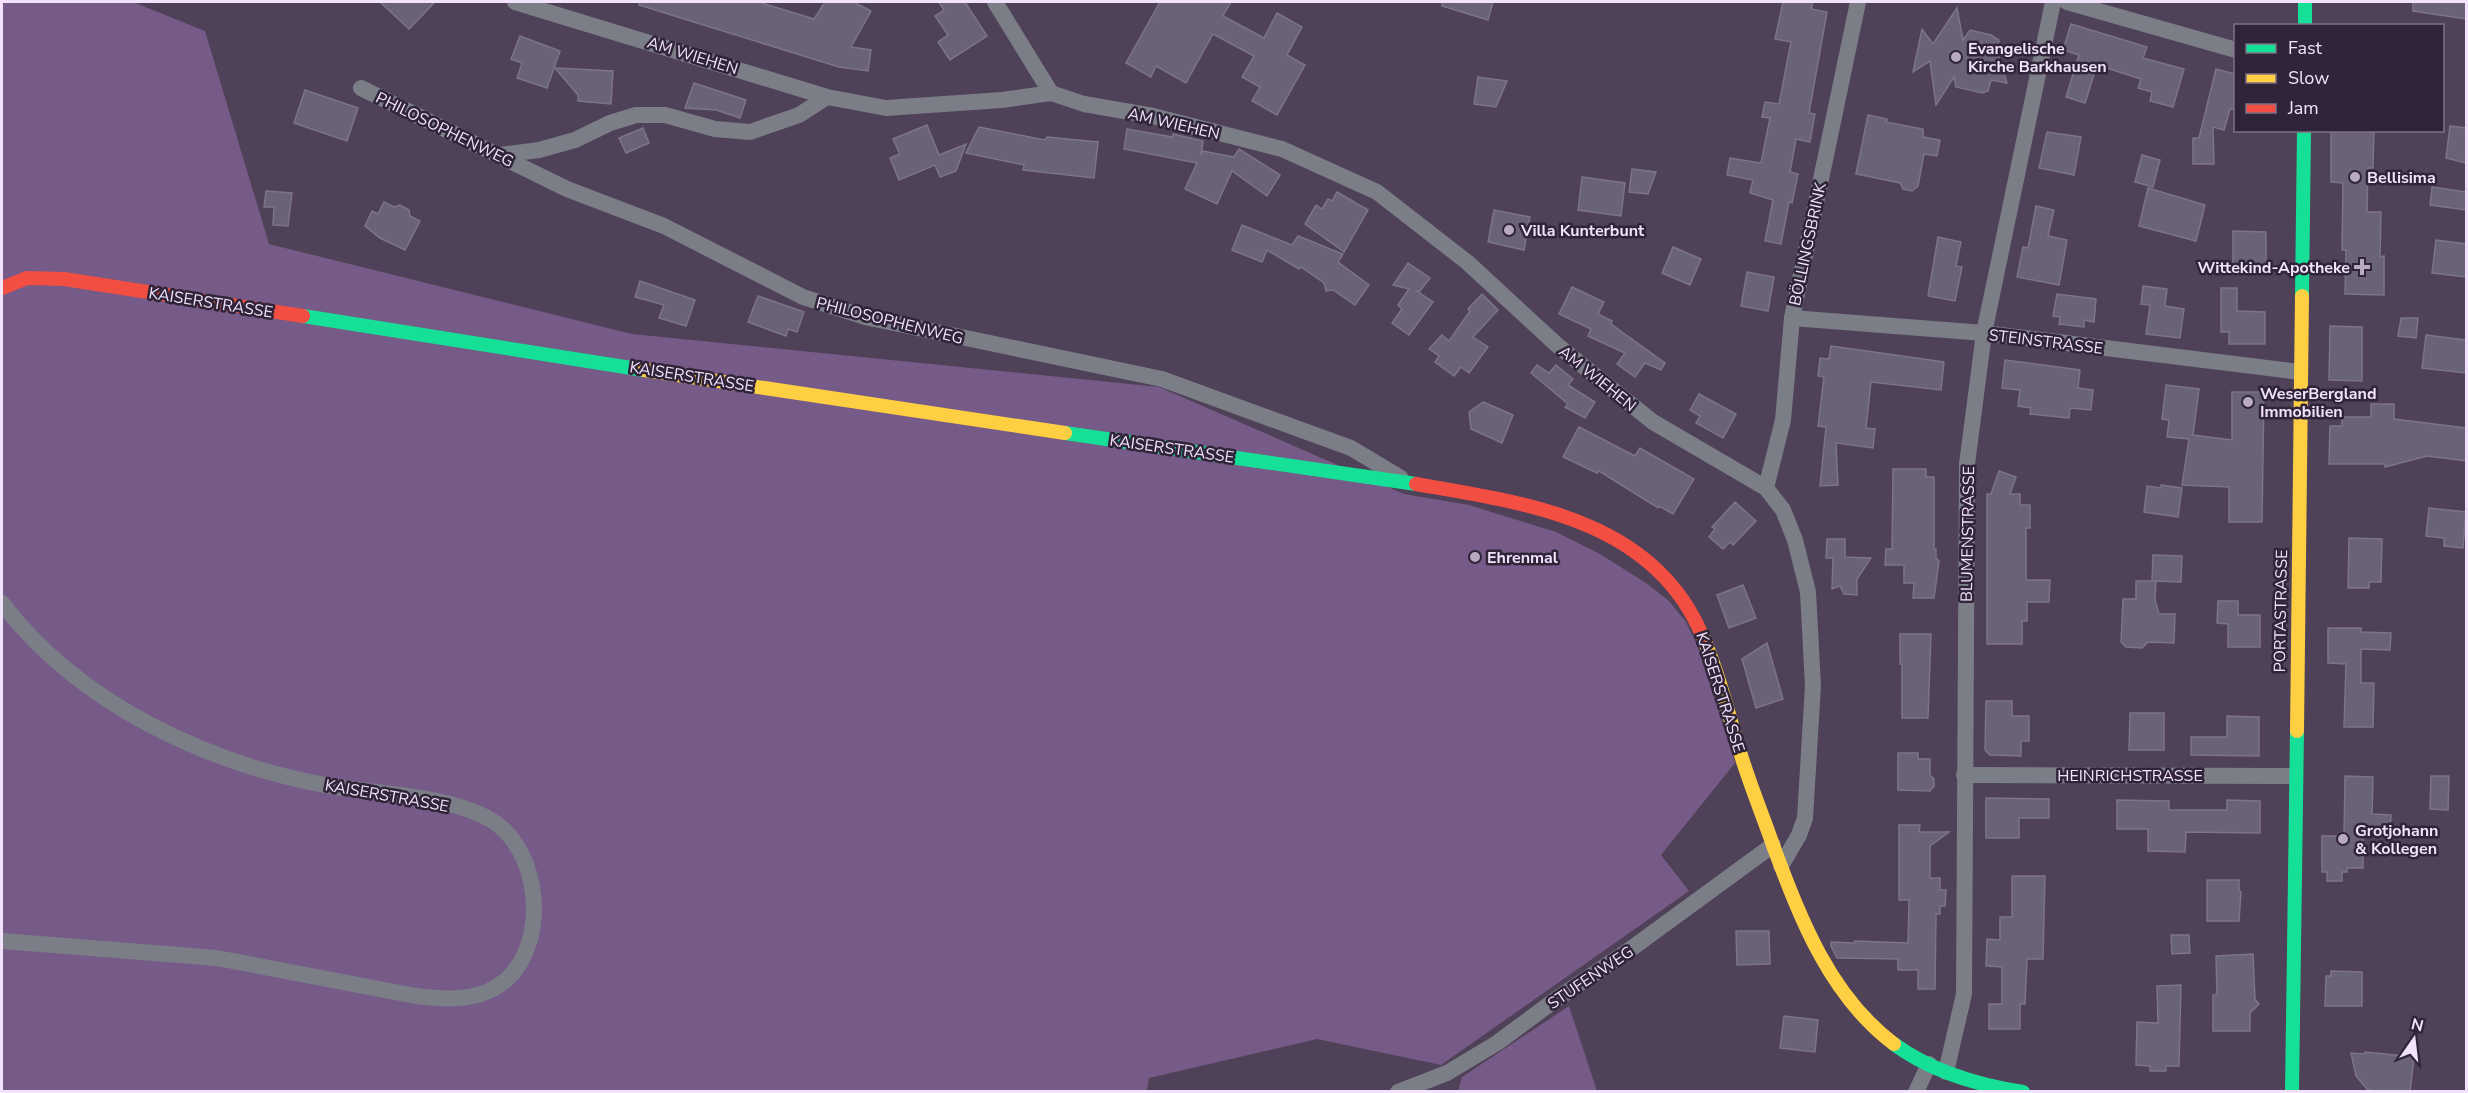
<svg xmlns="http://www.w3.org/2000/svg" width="2468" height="1093" font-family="'Nunito Sans',sans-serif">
<rect width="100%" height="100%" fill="#4f4157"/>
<g fill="#765a87">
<polygon points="2,2 133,2 205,31 269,244 632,334 1159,387 1404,494 1469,505 1556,532 1600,554 1646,583 1669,601 1686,622 1697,645 1735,763 1661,855 1689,891 1441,1065 1317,1039 1149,1078 1147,1092 2,1092"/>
<polygon points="1569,1006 1597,1091 1458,1091 1462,1077"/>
</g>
<g fill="#6a6376" stroke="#7c7487" stroke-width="1.5">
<polygon points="380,2 435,2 409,29"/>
<polygon points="640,2 759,2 814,19 825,2 854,2 871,11 851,47 871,50 868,71 839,67 639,5"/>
<polygon points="939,2 965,2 987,36 950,60 938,42 948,35 935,16 944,10"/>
<polygon points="1160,2 1231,2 1223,16 1264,38 1277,13 1302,27 1287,55 1305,65 1277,115 1252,101 1260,87 1242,77 1254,56 1213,34 1186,83 1156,66 1151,77 1126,63"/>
<polygon points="1442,2 1493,2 1488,20 1442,6"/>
<polygon points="1783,2 1813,2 1811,9 1827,12 1809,113 1815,114 1810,142 1796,139 1790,172 1798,174 1792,203 1789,202 1781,244 1765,241 1773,200 1750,193 1753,180 1727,175 1730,158 1761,163 1770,118 1762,117 1765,102 1779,104 1791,42 1775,39"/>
<polygon points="2413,2 2466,2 2466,19 2413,11"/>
<polygon points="1957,8 1963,40 1970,30 1991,35 1999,40 1997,51 2007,83 1991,80 1988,91 1982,93 1956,87 1954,77 1936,105 1930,61 1913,72 1922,29 1933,44"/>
<polygon points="2071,24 2147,47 2143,58 2184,69 2173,107 2150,101 2152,92 2138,88 2141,79 2097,65 2085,103 2066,97 2079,55 2063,50"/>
<polygon points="520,36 560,51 547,88 517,78 522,63 511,59"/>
<polygon points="555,68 613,71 611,104 578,101 578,95"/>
<polygon points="2216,69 2235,74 2235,109 2230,109 2224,130 2213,127 2214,164 2193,164 2193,138 2199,138"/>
<polygon points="1478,77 1507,81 1496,107 1474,104"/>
<polygon points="694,83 746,100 740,118 716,110 685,108"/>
<polygon points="305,90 358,108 347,141 294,123"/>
<polygon points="1868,115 1887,119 1886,122 1923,129 1923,137 1940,140 1937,156 1924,154 1918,186 1912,191 1903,189 1900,183 1856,174"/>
<polygon points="927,125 939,155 966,144 956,171 940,177 935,165 899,180 890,158 900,154 893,139"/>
<polygon points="2450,126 2466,128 2466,163 2446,158"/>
<polygon points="979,127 1045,140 1047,137 1098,142 1094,178 1023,170 1024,165 966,153"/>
<polygon points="643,128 649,143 626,153 619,138"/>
<polygon points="1127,129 1173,137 1173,134 1203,141 1201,155 1203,151 1234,157 1239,149 1280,175 1267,196 1232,171 1217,204 1185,189 1197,163 1124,149"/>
<polygon points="2331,130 2374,130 2373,168 2368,168 2367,212 2381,212 2380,257 2384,256 2384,295 2345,294 2346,250 2342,250 2343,183 2331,182"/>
<polygon points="2047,132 2081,137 2074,175 2039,168"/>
<polygon points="2142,155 2160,160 2153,187 2135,182"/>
<polygon points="1632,169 1656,172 1648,194 1629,192"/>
<polygon points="1582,177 1625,183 1621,216 1578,210"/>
<polygon points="2432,187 2466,192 2466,210 2430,205"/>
<polygon points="2148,188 2205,205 2196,241 2139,226"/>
<polygon points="266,191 292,193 288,226 273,225 274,207 264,207"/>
<polygon points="1337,192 1368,210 1344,252 1305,224 1316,205 1322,209 1328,199 1332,201"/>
<polygon points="384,202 394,207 400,205 409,210 410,216 420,221 405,250 380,238 365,226 372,211 378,214"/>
<polygon points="2036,206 2054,210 2048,236 2067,240 2059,285 2017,277 2023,247 2028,248"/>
<polygon points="1494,210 1530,217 1524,250 1488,242"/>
<polygon points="1242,225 1292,245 1298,236 1343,254 1338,262 1369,285 1355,305 1333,290 1326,291 1324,283 1301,267 1299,269 1267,250 1262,262 1232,250"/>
<polygon points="2233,231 2266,232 2266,265 2233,265"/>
<polygon points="1938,237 1961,242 1956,266 1962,267 1955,301 1928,296"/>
<polygon points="2436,240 2466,244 2466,277 2432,273"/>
<polygon points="1673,247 1701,259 1690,285 1662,273"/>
<polygon points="1408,263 1430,278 1420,291 1417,291 1433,302 1409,335 1392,323 1402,309 1398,305 1409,289 1393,285"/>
<polygon points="1747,272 1774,277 1768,311 1741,306"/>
<polygon points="640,281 695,300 686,326 659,318 664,305 635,297"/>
<polygon points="2143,286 2167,289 2165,306 2184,309 2180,338 2146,334 2150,305 2141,304"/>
<polygon points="1572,287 1604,302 1598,314 1612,321 1611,324 1665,363 1661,370 1645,363 1635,377 1617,364 1625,353 1588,336 1591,329 1559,314"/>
<polygon points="2221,288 2237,288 2237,311 2265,312 2265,344 2229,344 2229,332 2221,332"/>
<polygon points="1482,294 1498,310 1473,337 1488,347 1469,373 1461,367 1454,376 1435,362 1439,356 1429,349 1442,335 1449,341 1470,311 1468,309"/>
<polygon points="2057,294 2096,299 2094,322 2084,320 2084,327 2059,324 2060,317 2053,316"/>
<polygon points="758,296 804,312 797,332 788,329 786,336 748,322"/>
<polygon points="2401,318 2418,318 2416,338 2398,336"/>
<polygon points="2330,326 2362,327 2362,381 2329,380"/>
<polygon points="2426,335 2466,340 2466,373 2422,368"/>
<polygon points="1831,346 1944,362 1941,390 1871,382 1866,428 1875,429 1873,448 1836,443 1838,485 1820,486 1826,427 1818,426 1824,377 1818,376 1820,358 1829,359"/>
<polygon points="2005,360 2080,370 2078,388 2093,390 2091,410 2070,408 2069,418 2030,414 2031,408 2018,406 2020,390 2002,388"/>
<polygon points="1537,365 1549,373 1556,365 1573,379 1568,385 1595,402 1585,418 1565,407 1568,404 1531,373"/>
<polygon points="2166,385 2199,389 2193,435 2232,440 2232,392 2264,392 2262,522 2229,522 2229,487 2182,485 2189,439 2167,437 2169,420 2162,419"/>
<polygon points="1699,394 1736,414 1723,438 1696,423 1700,416 1690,410"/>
<polygon points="1483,402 1513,415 1502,443 1471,429 1469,412"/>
<polygon points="2371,404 2394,404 2394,419 2466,428 2466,461 2427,456 2385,467 2385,464 2329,464 2330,426 2342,426 2342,417 2371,417"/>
<polygon points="1579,427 1635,456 1640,448 1694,479 1673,514 1659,506 1658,508 1599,471 1597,473 1563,457"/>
<polygon points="1893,469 1926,469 1926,477 1934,477 1934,549 1936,549 1936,558 1939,561 1934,598 1913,598 1914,583 1904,583 1904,565 1885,565 1886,549 1892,549"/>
<polygon points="1999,471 2016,477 2010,494 2020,494 2020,505 2030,505 2030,528 2026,528 2026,580 2050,580 2049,602 2027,602 2027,621 2022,621 2022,644 1987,644 1987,494 1991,494"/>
<polygon points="2161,485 2182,488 2178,517 2144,512 2147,486 2161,488"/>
<polygon points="1735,502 1756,521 1733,545 1730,542 1723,549 1709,537 1715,529 1712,527"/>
<polygon points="2429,508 2466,512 2463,548 2444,546 2444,538 2426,536"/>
<polygon points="2349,538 2382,539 2381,582 2369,582 2369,588 2348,588"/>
<polygon points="1827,539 1845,539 1845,557 1871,558 1857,579 1857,595 1844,594 1840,586 1832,589 1833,558 1826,558"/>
<polygon points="2153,555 2182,556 2181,582 2152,581"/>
<polygon points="2136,581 2156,581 2155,600 2159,614 2175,614 2174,643 2148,642 2142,648 2126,647 2121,642 2123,599 2136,599"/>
<polygon points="1743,585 1756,618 1729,628 1717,595"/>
<polygon points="2218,601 2238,601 2238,615 2260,615 2260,647 2228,647 2228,624 2217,623"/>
<polygon points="2328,628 2361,628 2361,632 2391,633 2390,650 2361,649 2361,683 2374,683 2373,727 2344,727 2346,664 2328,663"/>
<polygon points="1900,634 1931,634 1928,718 1902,718 1902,664 1900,664"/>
<polygon points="1767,643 1783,699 1756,708 1742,659"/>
<polygon points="1986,701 2012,701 2012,716 2029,716 2029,741 2021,741 2021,756 1990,755 1985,750"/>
<polygon points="2130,713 2164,713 2164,750 2129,750"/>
<polygon points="2227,716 2259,717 2259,756 2191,755 2191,737 2227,737"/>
<polygon points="1898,753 1918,753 1918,759 1930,759 1930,775 1934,779 1934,786 1930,791 1898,790"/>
<polygon points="2345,776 2373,777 2372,814 2391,815 2390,833 2363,832 2363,868 2347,868 2347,872 2342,872 2342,881 2327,881 2327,872 2322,872 2322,836 2344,836"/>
<polygon points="2431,776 2449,776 2448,810 2430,809"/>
<polygon points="1986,798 2049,799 2049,818 2019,818 2019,838 1986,838"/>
<polygon points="2117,800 2169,801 2169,810 2227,810 2227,800 2260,801 2260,833 2186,832 2185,852 2148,851 2148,829 2117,829"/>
<polygon points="1899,825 1920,825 1919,832 1949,832 1930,846 1930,878 1940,878 1940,890 1946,890 1945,906 1940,906 1940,914 1936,914 1935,989 1918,989 1918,970 1898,970 1898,959 1837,958 1831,946 1831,942 1854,943 1855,941 1908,943 1909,900 1899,900"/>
<polygon points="2012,876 2045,876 2043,959 2027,959 2025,1004 2020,1004 2020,1029 1989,1029 1989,1004 2002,1004 2002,967 1986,966 1987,939 2000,940 2000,917 2012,917"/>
<polygon points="2207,880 2239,880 2239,891 2241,892 2239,921 2207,921"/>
<polygon points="1736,931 1769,931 1770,964 1737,965"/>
<polygon points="2171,935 2189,935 2190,953 2172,954"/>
<polygon points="2253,954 2255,999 2259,1004 2250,1013 2250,1031 2213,1031 2213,995 2217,994 2216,956"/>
<polygon points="2331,971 2362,972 2362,1006 2325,1006 2326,976 2331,976"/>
<polygon points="2181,985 2179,1066 2166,1066 2166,1071 2150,1071 2150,1066 2136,1065 2137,1022 2158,1023 2157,986"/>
<polygon points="1784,1016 1818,1020 1815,1052 1780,1048"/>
<polygon points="2365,1052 2414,1057 2410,1092 2380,1092 2367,1089 2356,1076 2351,1053 2365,1054"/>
</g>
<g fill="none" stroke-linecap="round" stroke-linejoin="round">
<g stroke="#7b7e87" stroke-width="16">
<polyline points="515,2 827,97 886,108 1002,100 1051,93"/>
<polyline points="995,2 1051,93 1084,104 1153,116 1282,149 1377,192 1467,262 1557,345 1653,422 1766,488 1783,510 1795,540 1808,592 1813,686 1805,818 1799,835 1781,866"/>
<polyline points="2067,2 2236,50"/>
<polyline points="361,88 567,189 664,226 803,297 865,317 1162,379 1351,448 1401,478"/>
<polyline points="500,155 539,150 575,140 610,123 636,115 665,115 715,129 750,132 799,115 827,97"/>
<polyline points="1792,318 1984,333 2300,372"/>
<polyline points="1766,488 1783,420 1792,318 1858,2"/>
<path d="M2,603C80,705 211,766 336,787C382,794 451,796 491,820C541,850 549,942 506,980C481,1002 447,1000 416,996L217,958L2,941"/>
<polyline points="1964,775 2295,776"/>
<polyline points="1946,1072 1964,994 1967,464 1984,333 2053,2"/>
<polyline points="1398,1092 1447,1073 1497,1043 1555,1000 1628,951 1773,845"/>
<polyline points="1916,1092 1929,1064"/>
</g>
<g stroke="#16e098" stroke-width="14">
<polyline points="2305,2 2305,26"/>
<polyline points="2302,296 2304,130"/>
<polyline points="303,316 644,370"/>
<polyline points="1065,433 1416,484"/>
<path d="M1894,1044C1932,1072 1977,1085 2023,1092"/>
<polyline points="2292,1092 2297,731"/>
</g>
<g stroke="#ffcf43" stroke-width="14">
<polyline points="644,370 1065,433"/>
<path d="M1702,635C1719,673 1728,713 1740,752C1750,785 1763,816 1774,848C1801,920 1830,996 1894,1044"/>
<polyline points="2297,731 2302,296"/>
</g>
<g stroke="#f24e42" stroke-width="14">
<polyline points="2,288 27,278 64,279 303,316"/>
<path d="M1416,484C1526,503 1653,519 1702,635"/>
</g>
</g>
<g fill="#b9aac2" stroke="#302438" stroke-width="2">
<circle cx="1956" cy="57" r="6"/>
<circle cx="2355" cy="177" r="6"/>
<circle cx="1509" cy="230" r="6"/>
<path d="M2359 258h6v6h6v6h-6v6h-6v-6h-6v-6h6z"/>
<circle cx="2248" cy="402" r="6"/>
<circle cx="1475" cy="557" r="6"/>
<circle cx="2343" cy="839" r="6"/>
</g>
<g text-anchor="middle" stroke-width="5" stroke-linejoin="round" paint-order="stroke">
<g font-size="16" font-weight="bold" fill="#f2e2fc" stroke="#302438" text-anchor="start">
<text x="1968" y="54">Evangelische<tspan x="1968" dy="18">Kirche Barkhausen</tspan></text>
<text x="2367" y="183">Bellisima</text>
<text x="1521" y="236">Villa Kunterbunt</text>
<text x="2350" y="273" text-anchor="end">Wittekind-Apotheke</text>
<text x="2260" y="399">WeserBergland<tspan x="2260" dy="18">Immobilien</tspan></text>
<text x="1487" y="563">Ehrenmal</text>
<text x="2355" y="836">Grotjohann<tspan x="2355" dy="18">&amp; Kollegen</tspan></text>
</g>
<g font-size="16" fill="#f2e2fc" stroke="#302438">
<text transform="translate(693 55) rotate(17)" y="6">AM WIEHEN</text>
<text transform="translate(1174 123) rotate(13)" y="6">AM WIEHEN</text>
<text transform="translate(445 129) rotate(26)" y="6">PHILOSOPHENWEG</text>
<text transform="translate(1807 244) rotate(-78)" y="6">BÖLLINGSBRINK</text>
<text transform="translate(211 302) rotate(9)" y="6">KAISERSTRASSE</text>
<text transform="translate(890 320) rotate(14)" y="6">PHILOSOPHENWEG</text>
<text transform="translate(2046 341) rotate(7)" y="6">STEINSTRASSE</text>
<text transform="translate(692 376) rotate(9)" y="6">KAISERSTRASSE</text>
<text transform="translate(1598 378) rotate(39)" y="6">AM WIEHEN</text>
<text transform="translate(1172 448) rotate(8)" y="6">KAISERSTRASSE</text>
<text transform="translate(1967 534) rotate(-89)" y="6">BLUMENSTRASSE</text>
<text transform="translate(2280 611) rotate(-89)" y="6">PORTASTRASSE</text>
<text transform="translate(1721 692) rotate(72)" y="6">KAISERSTRASSE</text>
<text x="2130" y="781">HEINRICHSTRASSE</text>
<text transform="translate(387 795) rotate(10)" y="6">KAISERSTRASSE</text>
<text transform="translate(1590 977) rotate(-34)" y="6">STUFENWEG</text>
</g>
</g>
<rect width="2468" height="1093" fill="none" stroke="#f2e2fc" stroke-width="6"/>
<rect x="2234" y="24" width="210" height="108" fill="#302438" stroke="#7e7086" stroke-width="1.5"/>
<rect x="2246" y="44" width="30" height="9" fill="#16e098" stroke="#7e7086" stroke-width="1.5"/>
<text x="2288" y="54" font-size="18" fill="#f2e2fc">Fast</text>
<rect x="2246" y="74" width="30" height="9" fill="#ffcf43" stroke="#7e7086" stroke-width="1.5"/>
<text x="2288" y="84" font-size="18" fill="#f2e2fc">Slow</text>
<rect x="2246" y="104" width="30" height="9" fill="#f24e42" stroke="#7e7086" stroke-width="1.5"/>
<text x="2288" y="114" font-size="18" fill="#f2e2fc">Jam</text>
<g transform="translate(2414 1039) rotate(14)" stroke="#302438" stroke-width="4.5" paint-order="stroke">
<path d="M0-4.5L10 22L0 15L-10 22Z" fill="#f2e2fc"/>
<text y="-9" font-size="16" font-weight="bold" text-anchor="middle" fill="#f2e2fc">N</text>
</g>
</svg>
